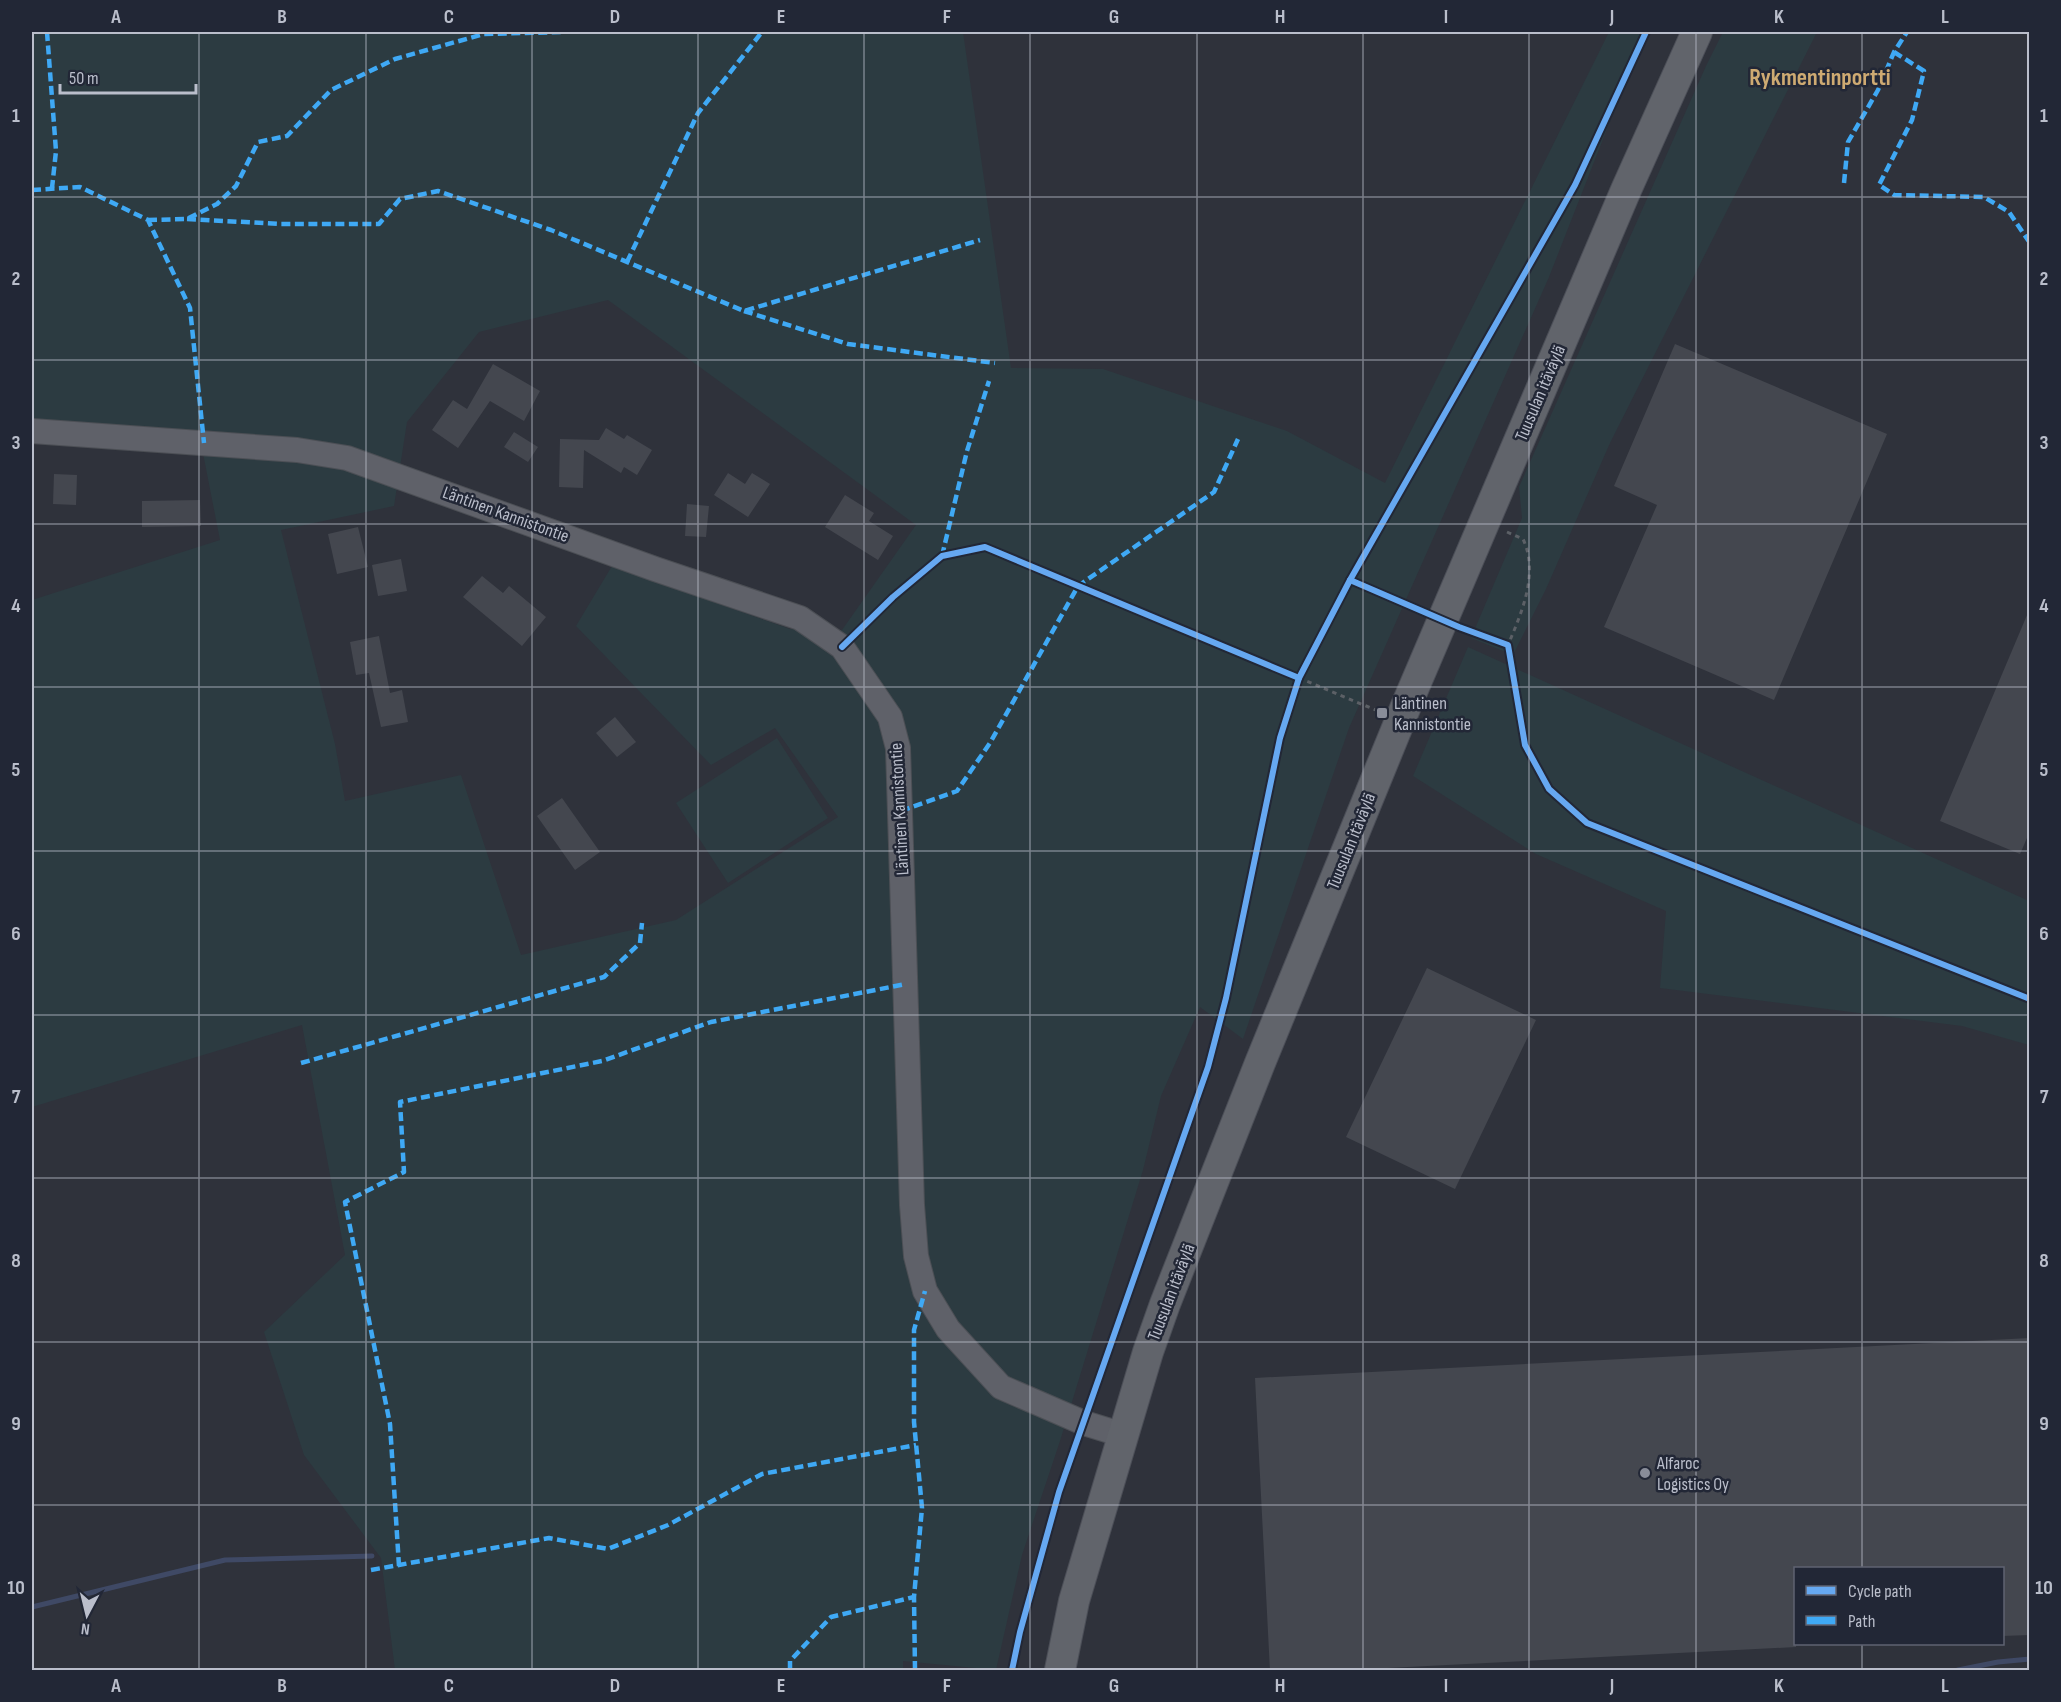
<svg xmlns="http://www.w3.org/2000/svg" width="2061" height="1702" font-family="'Sofia Sans Condensed',sans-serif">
<rect width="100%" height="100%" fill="#2f323b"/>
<g fill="#2c3b41" fill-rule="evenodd">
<path d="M32,32H963L1011,368L1103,369L1287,431L1385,483L1609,32H1645L1549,277L1349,728L1243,1039L1200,1007L1161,1096L1143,1170L1060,1441L1022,1555L996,1670L903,1661V1670H395L381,1558L304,1455L264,1332L345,1255L302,1025L32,1107V600L220,540L199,433L32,421ZM608,300L916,525L842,630L790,629L612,566L576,626L711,765L775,728L838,817L676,920L521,955L461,775L345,801L335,744L281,530L394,506L407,422L479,332Z"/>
<polygon points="1723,32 1817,32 1610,443 1546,589 1513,655 1471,638 1522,518 1519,487 1706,66"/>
<polygon points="1468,647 2029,901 2029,1045 1962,1026 1660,988 1666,911 1536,854 1413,776"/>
<polygon points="777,738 828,818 728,883 676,803"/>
</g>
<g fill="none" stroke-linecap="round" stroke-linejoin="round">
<g stroke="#3f4965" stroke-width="5">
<polyline points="32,1607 225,1560 372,1556"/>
<polyline points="1958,1670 1998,1662 2030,1659"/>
</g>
</g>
<g fill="#44474f">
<polygon points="1675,344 1887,434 1774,700 1604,627 1657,505 1614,486"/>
<polygon points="493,364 540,391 524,421 490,401 458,448 432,430 453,400 467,409"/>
<polygon points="606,428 624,439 627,435 652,450 637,475 624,467 621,473 584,450 583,488 559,487 560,439 599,440"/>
<polygon points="514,432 538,447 528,462 504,447"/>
<polygon points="728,473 745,484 752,473 770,484 748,517 714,495"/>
<polygon points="54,474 77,475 76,505 53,504"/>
<polygon points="845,495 874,513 869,521 893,536 878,560 825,527"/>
<polygon points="200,500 201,526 142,527 142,501"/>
<polygon points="687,504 709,506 706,537 685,536"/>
<polygon points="358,527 368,567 337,574 328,534"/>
<polygon points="401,559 407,591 378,596 372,565"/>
<polygon points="482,576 503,593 509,586 546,617 522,646 463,597"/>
<polygon points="2030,608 2030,831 2020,854 1940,821"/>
<polygon points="379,636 390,693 402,690 408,722 381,727 369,673 356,675 350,642"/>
<polygon points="615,717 636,742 617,757 596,733"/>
<polygon points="562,798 600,852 575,870 537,816"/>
<polygon points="1427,968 1536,1020 1455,1189 1346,1137"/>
<polygon points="2030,1338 2030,1635 2002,1636 2002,1569 1796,1569 1796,1647 1329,1671 1270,1671 1255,1378"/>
</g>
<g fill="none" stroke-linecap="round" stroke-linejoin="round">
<g stroke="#4c4f55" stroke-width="26">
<polyline id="minor" points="32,431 297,450 347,458 655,569 800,618 842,647 890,717 898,748 912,1205 916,1256 925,1291 948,1329 1001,1387 1084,1423 1123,1435"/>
</g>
<g stroke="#4c4f58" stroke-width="32">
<polyline id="major" points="1060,1670 1074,1601 1148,1352 1165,1304 1260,1063 1406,706 1626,190 1697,32"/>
</g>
<g stroke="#5c6066" stroke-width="3" stroke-dasharray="4.5 4.5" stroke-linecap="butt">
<path d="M1507,532L1523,539C1539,573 1522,612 1508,645"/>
<polyline points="1299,678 1378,711"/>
</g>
<use href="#minor" stroke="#5f6169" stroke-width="24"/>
<use href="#major" stroke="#61646b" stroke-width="30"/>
<g stroke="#3fa9f5" stroke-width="4.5" stroke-dasharray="9 4.5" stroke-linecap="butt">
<polyline points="47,32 56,151 52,188"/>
<polyline points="1894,52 1924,71 1912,120 1879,185 1894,195 1984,197 2009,212 2030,243"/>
<polyline points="1844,183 1848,142 1878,90 1894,52 1907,32"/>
<polyline points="32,190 80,187 148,220 190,308 204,443"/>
<polyline points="187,219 281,224 379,224 400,199 438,191 551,230 744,311 980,240"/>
<polyline points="148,220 187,219 217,204 236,186 258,142 287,136 331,90 395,59 484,34 563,32"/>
<polyline points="627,262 698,113 762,32"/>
<polyline points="744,311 848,344 995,363"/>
<polyline points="942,556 967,451 989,381"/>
<polyline points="901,811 957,791 990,743 1078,586 1214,492 1238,439"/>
<polyline points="301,1063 604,977 640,943 642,923"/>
<polyline points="399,1566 390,1424 345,1202 404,1172 400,1102 602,1061 711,1022 906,984"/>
<polyline points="371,1570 549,1538 608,1549 668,1525 762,1474 916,1445"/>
<polyline points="790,1670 790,1661 831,1617 914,1597"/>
<polyline points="915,1670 914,1597 922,1508 914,1422 914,1330 925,1291"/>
</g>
<g stroke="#222736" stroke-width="10">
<g id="cycleway">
<polyline points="1350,580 1459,627 1508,645 1525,745 1549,789 1587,823 2030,999"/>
<polyline points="842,647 893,597 942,556 985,547 1299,678"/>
<polyline points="1012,1670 1020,1632 1059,1492 1208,1067 1226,998 1280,738 1299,678 1350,580 1575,185 1646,32"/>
</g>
</g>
<use href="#cycleway" stroke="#66a8f1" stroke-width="6"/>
</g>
<path fill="none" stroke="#babecb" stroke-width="1.5" stroke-opacity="0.55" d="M199,32V1670M366,32V1670M532,32V1670M698,32V1670M864,32V1670M1030,32V1670M1197,32V1670M1363,32V1670M1529,32V1670M1696,32V1670M1862,32V1568M32,197H2030M32,360H2030M32,524H2030M32,687H2030M32,851H2030M32,1015H2030M32,1178H2030M32,1342H2030M32,1505H2030M1862,1644V1670"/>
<g fill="#898d99" stroke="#222736" stroke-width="2">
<rect x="1376" y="707" width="12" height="12" rx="3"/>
<circle cx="1645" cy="1473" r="6"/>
</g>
<g text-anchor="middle" stroke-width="5" stroke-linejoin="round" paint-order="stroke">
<g font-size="18" fill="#babecb" stroke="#222736">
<text transform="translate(1540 393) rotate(-67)" y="6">Tuusulan itäväylä</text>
<text transform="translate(506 514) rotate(20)" y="6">Läntinen Kannistontie</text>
<text transform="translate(899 809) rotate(-93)" y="6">Läntinen Kannistontie</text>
<text transform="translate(1351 841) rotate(-68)" y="6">Tuusulan itäväylä</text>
<text transform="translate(1171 1292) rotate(-69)" y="6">Tuusulan itäväylä</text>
</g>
<g font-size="18" fill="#babecb" stroke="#222736" text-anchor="start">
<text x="1394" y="709">Läntinen<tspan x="1394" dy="21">Kannistontie</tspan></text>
<text x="1657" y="1469">Alfaroc<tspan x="1657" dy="21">Logistics Oy</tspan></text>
</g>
<g font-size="24" font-weight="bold" fill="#ceaa72" stroke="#222736">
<text x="1820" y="85">Rykmentinportti</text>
</g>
</g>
<rect width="2061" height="1702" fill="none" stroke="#222736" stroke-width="66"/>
<rect x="1794" y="1567" width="210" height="78" fill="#222736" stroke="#5f6372" stroke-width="1.5"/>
<rect x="1806" y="1586" width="30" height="9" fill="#66a8f1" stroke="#5f6372" stroke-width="1.5"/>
<text x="1848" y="1597" font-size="18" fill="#babecb">Cycle path</text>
<rect x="1806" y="1616" width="30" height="9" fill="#3fa9f5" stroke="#5f6372" stroke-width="1.5"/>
<text x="1848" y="1627" font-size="18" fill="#babecb">Path</text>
<g transform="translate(87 1615) rotate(187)" stroke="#222736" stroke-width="4.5" paint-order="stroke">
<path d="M0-4.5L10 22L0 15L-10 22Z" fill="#babecb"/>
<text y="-9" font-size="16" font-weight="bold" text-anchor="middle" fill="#babecb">N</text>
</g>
<path d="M60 84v9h136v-9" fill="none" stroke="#babecb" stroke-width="3"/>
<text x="69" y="84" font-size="18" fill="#babecb" stroke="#222736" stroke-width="4.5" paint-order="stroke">50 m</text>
<rect x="33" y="33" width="1995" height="1636" fill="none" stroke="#babecb" stroke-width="2"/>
<g font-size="20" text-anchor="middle" font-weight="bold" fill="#babecb">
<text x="116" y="23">A</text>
<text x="282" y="23">B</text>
<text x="449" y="23">C</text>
<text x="615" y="23">D</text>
<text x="781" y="23">E</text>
<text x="947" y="23">F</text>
<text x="1114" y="23">G</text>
<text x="1280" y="23">H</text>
<text x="1446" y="23">I</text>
<text x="1612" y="23">J</text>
<text x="1779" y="23">K</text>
<text x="1945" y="23">L</text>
<text x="16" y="122">1</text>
<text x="2044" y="122">1</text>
<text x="16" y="285">2</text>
<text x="2044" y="285">2</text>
<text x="16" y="449">3</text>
<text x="2044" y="449">3</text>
<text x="16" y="612">4</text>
<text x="2044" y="612">4</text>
<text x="16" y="776">5</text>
<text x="2044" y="776">5</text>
<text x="16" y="940">6</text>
<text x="2044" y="940">6</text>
<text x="16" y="1103">7</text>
<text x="2044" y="1103">7</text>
<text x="16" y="1267">8</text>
<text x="2044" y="1267">8</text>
<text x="16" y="1430">9</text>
<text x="2044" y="1430">9</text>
<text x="16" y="1594">10</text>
<text x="2044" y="1594">10</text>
<text x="116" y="1692">A</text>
<text x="282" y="1692">B</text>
<text x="449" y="1692">C</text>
<text x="615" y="1692">D</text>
<text x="781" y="1692">E</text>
<text x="947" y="1692">F</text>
<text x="1114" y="1692">G</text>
<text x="1280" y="1692">H</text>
<text x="1446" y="1692">I</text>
<text x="1612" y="1692">J</text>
<text x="1779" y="1692">K</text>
<text x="1945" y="1692">L</text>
</g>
</svg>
